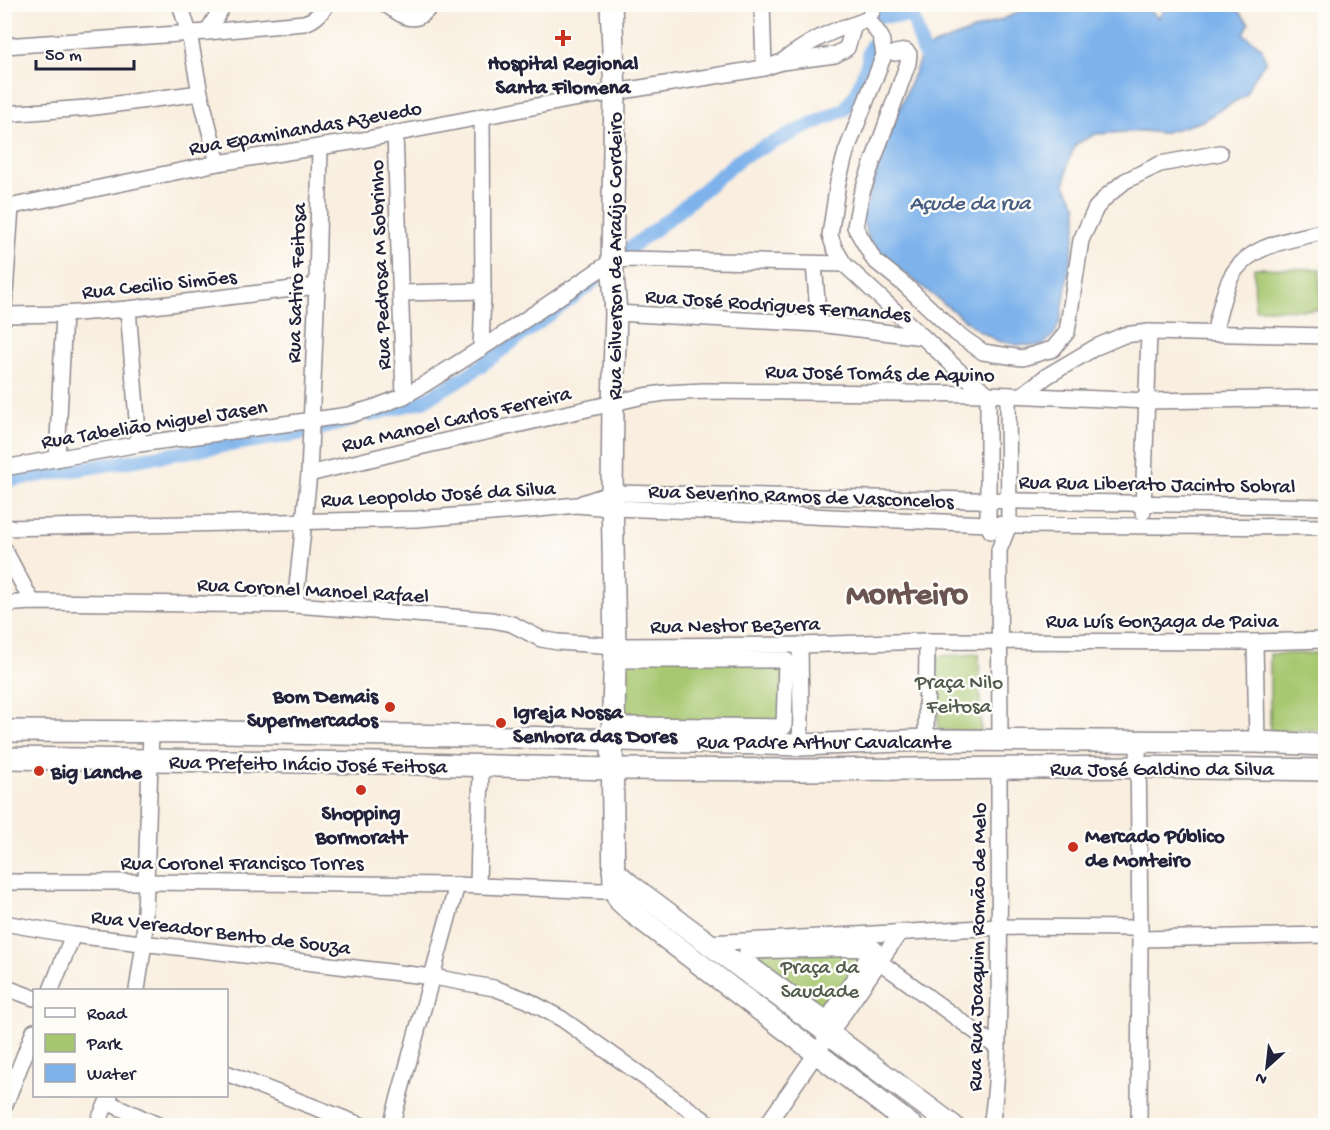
<svg xmlns="http://www.w3.org/2000/svg" width="1330" height="1130" font-family="'Gochi Hand',sans-serif">
<rect width="100%" height="100%" fill="#fdfcf7"/>
<filter id="ink" filterUnits="userSpaceOnUse"><feTurbulence type="fractalNoise" baseFrequency=".0167" numOctaves="2"/><feDisplacementMap in="SourceGraphic" scale="12" xChannelSelector="R" yChannelSelector="G"/><feConvolveMatrix kernelMatrix="1 2 1 2 8 2 1 2 1" color-interpolation-filters="sRGB"/></filter>
<filter id="wash" filterUnits="userSpaceOnUse"><feTurbulence type="fractalNoise" baseFrequency=".008" numOctaves="4" result="noise"/><feDisplacementMap in="SourceGraphic" scale="24" xChannelSelector="R" yChannelSelector="G"/><feGaussianBlur stdDeviation="1.35" result="paint"/><feColorMatrix in="noise" values="0 0 0 0 0 0 0 0 0 0 0 0 0 0 0 0 0 1.4 0 .05"/><feComposite in="paint" operator="in"/></filter>
<g filter="url(#wash)">
<rect width="100%" height="100%" fill="#f9eedf"/>
<g fill="#a7c76f" stroke="#647455" stroke-width="1.5">
<polygon points="1254,268 1320,269 1320,310 1255,309"/>
<polygon points="619,650 793,651 797,736 616,735"/>
<polygon points="1325,653 1325,730 1270,731 1270,654"/>
<polygon points="979,654 981,732 938,730 937,656"/>
<polygon points="874,948 827,1020 746,961 747,951"/>
</g>
<polygon fill="#7db2eb" stroke="#506a93" stroke-width="1.5" points="1034,5 1145,5 1158,18 1168,5 1233,5 1249,23 1244,34 1261,47 1266,61 1251,82 1246,95 1200,122 1162,133 1141,131 1096,134 1076,144 1068,162 1065,185 1077,206 1077,221 1061,318 1055,333 1042,346 1018,345 998,341 979,331 883,256 869,240 862,219 883,149 920,59 932,46 1008,17"/>
<g fill="none" stroke-linecap="round" stroke-linejoin="round">
<g stroke="#7db2eb" stroke-width="14">
<polyline points="881,16 913,17 924,54"/>
<polyline points="625,252 675,214 742,157 845,109 857,92 868,61 868,55 871,46"/>
<polyline points="370,415 423,401 471,373 568,301 595,280"/>
<polyline points="315,430 352,420"/>
<polyline points="4,481 304,433"/>
</g>
</g>
</g>
<g filter="url(#ink)">
<g fill="none" stroke-linecap="round" stroke-linejoin="round">
<g stroke="#8e888d" stroke-width="18">
<g id="street">
<polyline points="180,4 189,33 200,93 218,163"/>
<path d="M385,4C404,16 415,28 432,4"/>
<polyline points="762,4 764,68"/>
<polyline points="868,19 881,37 884,55 846,152 838,182 830,235 834,247 844,264 923,337"/>
<polyline points="207,32 224,4"/>
<path d="M4,46L207,32L304,23C315,20 321,13 327,4"/>
<polyline points="895,53 906,51 909,54 908,63 861,195 855,227 874,260 905,285 956,333 983,352 1022,358 1053,349 1067,332 1081,240 1096,208 1107,196 1125,181 1160,164 1220,153"/>
<path d="M784,60C802,47 823,34 845,27C853,25 861,22 868,19L876,4"/>
<polyline points="4,114 87,108 200,93"/>
<polyline points="395,133 404,396"/>
<polyline points="4,208 218,163 357,141 573,99 764,68 782,62 835,55 847,48 854,25"/>
<polyline points="814,264 819,324"/>
<polyline points="401,293 483,291"/>
<polyline points="4,307 11,207"/>
<polyline points="128,309 139,444"/>
<polyline points="616,313 819,324 923,337 959,371 988,394"/>
<polyline points="4,315 64,314 128,309 317,286"/>
<path d="M1214,333C1219,315 1222,296 1230,279C1247,244 1291,240 1326,231"/>
<polyline points="481,349 483,291 482,116"/>
<polyline points="988,394 988,524 991,531"/>
<polyline points="1022,395 1047,376 1096,347 1124,335 1149,332 1326,336"/>
<polyline points="57,459 64,314"/>
<polyline points="4,468 139,444 349,415 376,407 404,396 425,384 510,330 612,261 628,259 844,264"/>
<polyline points="309,474 419,447 644,396 665,393 704,391 988,394 1148,401 1326,398"/>
<polyline points="582,503 612,493 1326,507"/>
<polyline points="1143,512 1149,332"/>
<polyline points="4,528 417,519 530,510 576,505 612,508 701,511 1009,525 1326,527"/>
<polyline points="4,549 32,602"/>
<polyline points="4,604 32,602 295,605 492,620 512,624 541,639 558,642 615,646 800,645 927,641 1255,642 1326,640"/>
<polyline points="295,605 309,474 317,286 320,147"/>
<polyline points="1255,642 1257,742"/>
<polyline points="800,645 801,712 800,745"/>
<polygon points="618,660 786,660 784,727 634,725 617,726"/>
<polyline points="926,740 927,641"/>
<polyline points="1000,741 999,550 1009,525 1008,395"/>
<polyline points="1138,741 1140,939 1139,1126"/>
<polyline points="4,882 146,882 457,885 601,891 614,890 622,887"/>
<polyline points="478,885 481,766"/>
<polyline points="4,923 73,935 433,977 494,988 527,1000 562,1019 713,1126"/>
<polyline points="1140,939 1326,935"/>
<polyline points="707,946 709,943 1000,927 1140,928"/>
<polygon points="874,948 827,1020 746,961 747,951"/>
<polyline points="880,962 998,1048"/>
<polyline points="4,987 34,998"/>
<polyline points="51,990 73,935"/>
<polyline points="137,990 144,943 151,732"/>
<polyline points="226,1073 363,1126"/>
<polyline points="107,1102 160,1126"/>
<polyline points="4,1107 34,1031"/>
<polyline points="96,1126 110,1096"/>
<polyline points="391,1126 457,885"/>
<polyline points="766,1126 900,932"/>
<path d="M991,1126C998,1083 998,1040 999,997C1000,921 999,845 999,768"/>
</g>
</g>
<g stroke="#8e888d" stroke-width="24">
<g id="secondary">
<polyline points="611,4 615,93 612,261 616,313 613,403 612,493 615,646 612,740 614,890 620,901 633,913 912,1126"/>
<polyline points="4,731 223,732 517,737 800,745 926,740 1257,742 1326,745"/>
<polyline points="4,758 378,763 612,769 799,770 1138,767 1326,770"/>
<polyline points="613,870 630,885 953,1126"/>
</g>
</g>
<use href="#street" stroke="#fff" stroke-width="15"/>
<use href="#secondary" stroke="#fff" stroke-width="21"/>
</g>
</g>
<g fill="#c8321e" stroke="#fdfcf7" stroke-width="2">
<path d="M560 29h6v6h6v6h-6v6h-6v-6h-6v-6h6z"/>
<circle cx="390" cy="707" r="6"/>
<circle cx="501" cy="723" r="6"/>
<circle cx="39" cy="771" r="6"/>
<circle cx="361" cy="790" r="6"/>
<circle cx="1073" cy="847" r="6"/>
</g>
<g text-anchor="middle" stroke-width="5" stroke-linejoin="round" paint-order="stroke">
<g font-size="21" font-weight="bold" fill="#22223b" stroke="#fdfcf7" text-anchor="start">
<text x="563" y="69" text-anchor="middle">Hospital Regional<tspan x="563" dy="24">Santa Filomena</tspan></text>
<text x="378" y="702" text-anchor="end">Bom Demais<tspan x="378" dy="24">Supermercados</tspan></text>
<text x="513" y="718">Igreja Nossa<tspan x="513" dy="24">Senhora das Dores</tspan></text>
<text x="51" y="778">Big Lanche</text>
<text x="361" y="819" text-anchor="middle">Shopping<tspan x="361" dy="24">Bormoratt</tspan></text>
<text x="1085" y="842">Mercado Público<tspan x="1085" dy="24">de Monteiro</tspan></text>
</g>
<g font-size="21" fill="#22223b" stroke="#fdfcf7">
<text transform="translate(305 127) rotate(-10)" y="7">Rua Epaminandas Azevedo</text>
<text transform="translate(614 256) rotate(-90)" y="7">Rua Gilverson de Araújo Cordeiro</text>
<text transform="translate(379 265) rotate(-92)" y="7">Rua Pedrosa M Sobrinho</text>
<text transform="translate(159 283) rotate(-6)" y="7">Rua Cecilio Simões</text>
<text transform="translate(295 283) rotate(-88)" y="7">Rua Satiro Feitosa</text>
<text transform="translate(778 304) rotate(4)" y="7">Rua José Rodrigues Fernandes</text>
<text transform="translate(880 372) rotate(1)" y="7">Rua José Tomás de Aquino</text>
<text transform="translate(456 418) rotate(-13)" y="7">Rua Manoel Carlos Ferreira</text>
<text transform="translate(154 423) rotate(-9)" y="7">Rua Tabelião Miguel Jasen</text>
<text transform="translate(1157 483) rotate(1)" y="7">Rua Rua Liberato Jacinto Sobral</text>
<text transform="translate(438 493) rotate(-3)" y="7">Rua Leopoldo José da Silva</text>
<text transform="translate(801 495) rotate(2)" y="7">Rua Severino Ramos de Vasconcelos</text>
<text transform="translate(313 589) rotate(3)" y="7">Rua Coronel Manoel Rafael</text>
<text x="1162" y="627">Rua Luís Gonzaga de Paiva</text>
<text transform="translate(735 624) rotate(-1)" y="7">Rua Nestor Bezerra</text>
<text x="824" y="748">Rua Padre Arthur Cavalcante</text>
<text transform="translate(308 763) rotate(1)" y="7">Rua Prefeito Inácio José Feitosa</text>
<text x="1162" y="775">Rua José Galdino da Silva</text>
<text x="242" y="869">Rua Coronel Francisco Torres</text>
<text transform="translate(221 931) rotate(7)" y="7">Rua Vereador Bento de Souza</text>
<text transform="translate(976 947) rotate(-89)" y="7">Rua Rua Joaquim Romão de Melo</text>
</g>
<g font-size="21" fill="#515c4d" stroke="#fdfcf7">
<text x="959" y="688">Praça Nilo<tspan x="959" dy="24">Feitosa</tspan></text>
<text x="820" y="973">Praça da<tspan x="820" dy="24">Saudade</tspan></text>
</g>
<g font-size="22" font-style="italic" fill="#465c81" stroke="#fdfcf7">
<text x="970" y="209">Açude da rua</text>
</g>
<g font-size="33" font-weight="bold" fill="#6b5552" stroke="#fdfcf7">
<text x="907" y="603">Monteiro</text>
</g>
</g>
<rect width="1330" height="1130" fill="none" stroke="#fdfcf7" stroke-width="24"/>
<rect x="33" y="989" width="195" height="108" fill="#fdfcf7" stroke="#a5a5ac" stroke-width="1.5"/>
<rect x="45" y="1008" width="30" height="9" fill="#ffffff" stroke="#a5a5ac" stroke-width="1.5"/>
<text x="87" y="1019" font-size="18" fill="#22223b">Road</text>
<rect x="45" y="1034" width="30" height="18" fill="#a7c76f" stroke="#a5a5ac" stroke-width="1.5"/>
<text x="87" y="1049" font-size="18" fill="#22223b">Park</text>
<rect x="45" y="1064" width="30" height="18" fill="#7db2eb" stroke="#a5a5ac" stroke-width="1.5"/>
<text x="87" y="1079" font-size="18" fill="#22223b">Water</text>
<g transform="translate(1267 1067) rotate(207)" stroke="#fdfcf7" stroke-width="4.5" paint-order="stroke">
<path d="M0-4.5L10 22L0 15L-10 22Z" fill="#22223b"/>
<text y="-9" font-size="16" font-weight="bold" text-anchor="middle" fill="#22223b">N</text>
</g>
<path d="M36 60v9h98v-9" fill="none" stroke="#22223b" stroke-width="3"/>
<text x="45" y="60" font-size="18" fill="#22223b" stroke="#fdfcf7" stroke-width="4.5" paint-order="stroke">50 m</text>
</svg>
